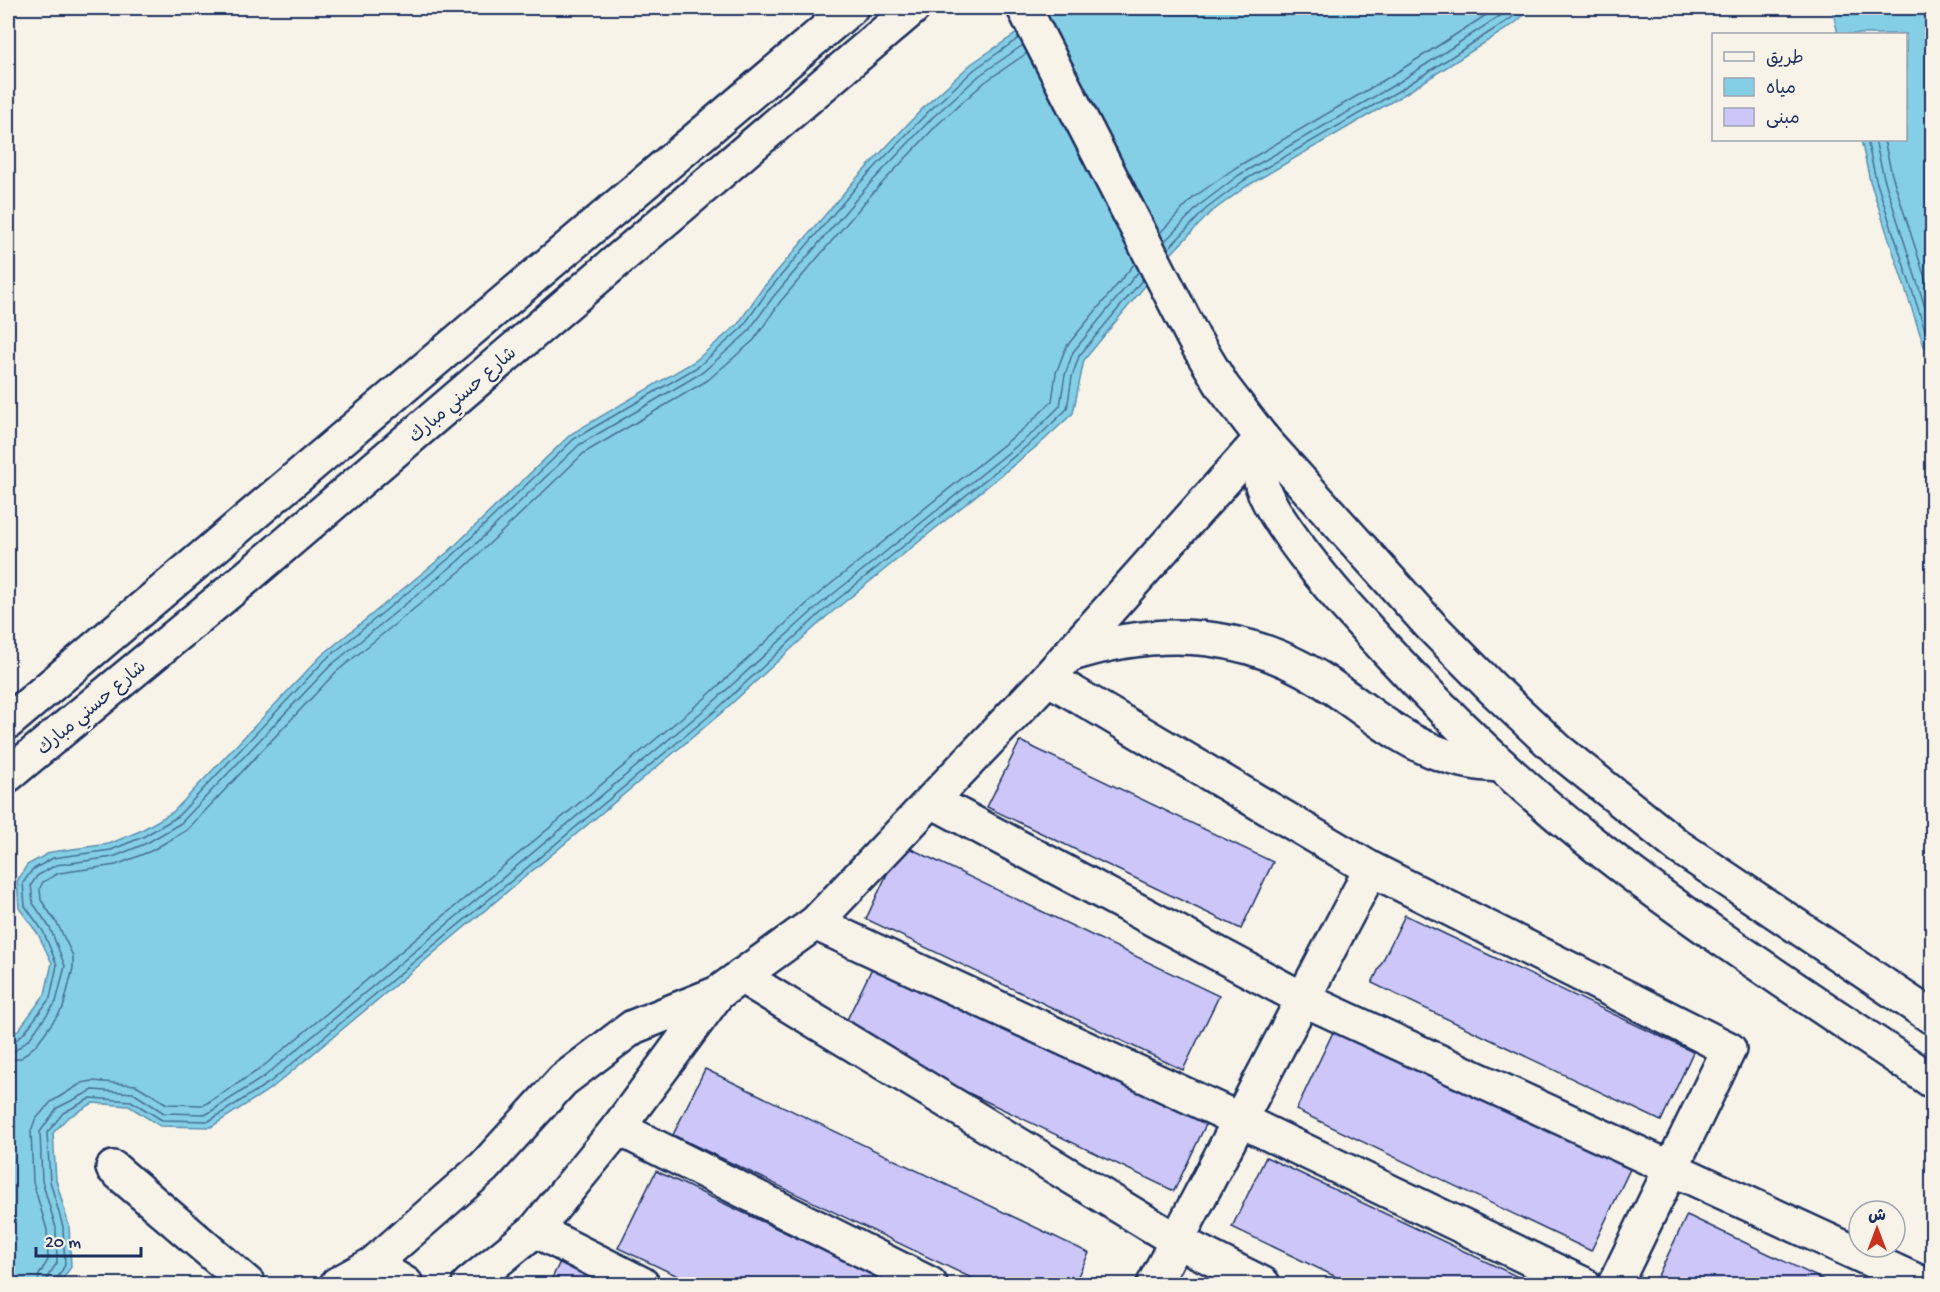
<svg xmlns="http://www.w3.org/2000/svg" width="1940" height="1292" font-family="'Gochi Hand','Playpen Sans Arabic',sans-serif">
<rect width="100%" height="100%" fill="#f7f3e8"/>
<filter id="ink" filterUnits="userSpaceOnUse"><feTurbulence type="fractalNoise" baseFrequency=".0167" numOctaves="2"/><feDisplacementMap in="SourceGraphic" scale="12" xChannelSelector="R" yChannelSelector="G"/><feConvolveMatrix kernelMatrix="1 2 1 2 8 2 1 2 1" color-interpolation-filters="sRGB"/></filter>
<g filter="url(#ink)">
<g fill="#85cfe6" stroke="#5b8fb0" stroke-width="1.5">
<polygon points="1054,8 1532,8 1514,24 1403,95 1247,186 1210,213 1172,253 1084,360 1073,413 1042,442 826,617 719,715 273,1087 211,1127 160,1126 129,1106 93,1103 67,1118 53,1133 56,1180 69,1226 71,1267 59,1284 8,1284 8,1040 20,1028 45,994 52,963 38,934 19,908 17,881 27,865 51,852 109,844 140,831 173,812 321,656 448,552 571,434 695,361 738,324 762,289 854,181 924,107 971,64"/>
<polygon points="1832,8 1932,8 1932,353 1924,346 1870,181 1861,140 1906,140 1906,34 1838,34"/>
</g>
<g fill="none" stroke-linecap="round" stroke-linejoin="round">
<g stroke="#456f94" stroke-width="1.5">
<polyline points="1867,140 1876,180 1929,342 1932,345"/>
<polyline points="1875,140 1884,178 1932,329"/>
<polyline points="1884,140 1892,175 1932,300"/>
<polyline points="1160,233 1194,197 1235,168 1391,76 1497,8"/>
<polyline points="1164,242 1201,204 1239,175 1396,84 1512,8"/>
<polyline points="1168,249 1206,209 1243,181 1400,90 1510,19 1523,8"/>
<polyline points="8,1044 13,1043 25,1032 50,998 57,965 43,931 25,906 23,883 32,870 53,858 111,850 143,837 177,817 325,660 452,556 574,439 699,366 742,328 767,292 858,185 928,112 975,69 1019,38"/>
<polyline points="8,1052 16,1050 30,1038 56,1002 65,966 50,928 33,903 31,885 37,876 56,865 113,857 147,843 181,823 330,666 457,562 579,445 703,372 747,333 773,297 864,190 933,117 980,75 1023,45"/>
<polyline points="8,1061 21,1058 36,1045 63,1008 73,968 73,956 58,925 41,900 40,888 43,882 59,873 116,865 151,851 187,830 336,672 463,569 584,453 708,380 754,340 780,302 870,196 939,123 985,82 1027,53"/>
<polyline points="38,1284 39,1275 48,1260 47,1230 33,1182 31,1131 35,1120 51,1102 82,1083 93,1081 136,1085 167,1104 204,1105 260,1069 704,699 811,600 1028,425 1052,401 1056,373 1066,347 1135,263"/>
<polyline points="47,1284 48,1276 57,1263 56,1228 42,1181 40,1132 57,1108 93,1090 133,1093 164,1113 207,1114 265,1076 710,705 817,607 1034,432 1060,406 1065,375 1073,352 1139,271"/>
<polyline points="54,1284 65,1265 63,1227 50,1181 47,1133 63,1113 91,1098 131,1101 162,1120 209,1121 270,1082 715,711 822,612 1038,437 1067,409 1072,377 1079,356 1143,279"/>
</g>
</g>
<g fill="#ccc6f9" stroke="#1b2f5e" stroke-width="1.5">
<polygon points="1020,741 1273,862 1241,929 987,807"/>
<polygon points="901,844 1219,996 1183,1070 866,919"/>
<polygon points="1405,915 1693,1052 1661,1121 1372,983"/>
<polygon points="876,960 1208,1120 1174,1191 841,1032"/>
<polygon points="1335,1028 1630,1169 1591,1251 1296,1110"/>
<polygon points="705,1069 1089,1253 1074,1284 984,1284 673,1135"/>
<polygon points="1266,1157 1533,1284 1351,1284 1232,1227"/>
<polygon points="656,1171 893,1284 695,1284 618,1248"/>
<polygon points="1687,1215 1832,1284 1654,1284"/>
<polygon points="560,1262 606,1284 549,1284"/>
</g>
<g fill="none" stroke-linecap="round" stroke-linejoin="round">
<g stroke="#1b2f5e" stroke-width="38">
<g id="street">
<polyline points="1048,678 1371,869 1729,1049 1615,1284"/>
<polyline points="8,722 851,8"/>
<polyline points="8,775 246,578 913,8"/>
<polyline points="932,801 1303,999 1923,1284"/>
<polyline points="815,923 1240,1120 1583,1284"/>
<polyline points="741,976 1177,1241 1263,1284"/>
<polyline points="618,1128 930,1284"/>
<polyline points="113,1168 248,1284"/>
<polyline points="535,1230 642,1284"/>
<polyline points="373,1264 406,1284"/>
<polyline points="337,1284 373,1264 484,1167 563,1080 633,1027 718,993 815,923 1048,678 1262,438"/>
<polyline points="469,1284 535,1230 618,1128 718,993"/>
<polyline points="1154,1284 1371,869"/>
</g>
</g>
<g stroke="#1b2f5e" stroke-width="38">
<g id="secondary">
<polyline points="1024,8 1194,339 1223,387 1262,438 1430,625 1493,689 1558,750 1679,847 1932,1017"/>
<path d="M1262,438C1260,453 1258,467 1261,481C1267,514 1335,594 1360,621C1430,699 1505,774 1587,839C1697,927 1816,1002 1932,1081"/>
<path d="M1069,655C1165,624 1255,631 1338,691C1393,730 1430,763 1501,765"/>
</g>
</g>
<use href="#street" stroke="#f7f3e8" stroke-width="33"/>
<use href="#secondary" stroke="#f7f3e8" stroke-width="33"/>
</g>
</g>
<g text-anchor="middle" stroke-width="5" stroke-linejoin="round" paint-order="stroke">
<g font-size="18" fill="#1b2f5e" stroke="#f7f3e8">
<text transform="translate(462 394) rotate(-41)" y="6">شارع حسني مبارك</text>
<text transform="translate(91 707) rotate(-40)" y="6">شارع حسني مبارك</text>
</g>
</g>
<rect width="1940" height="1292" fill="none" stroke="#f7f3e8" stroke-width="30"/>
<rect x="15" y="15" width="1910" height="1262" fill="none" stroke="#1b2f5e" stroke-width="2" filter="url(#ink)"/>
<rect x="1712" y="33" width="195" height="108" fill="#f7f3e8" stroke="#9fa5b1" stroke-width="1.5"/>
<rect x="1724" y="52" width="30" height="9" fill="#f7f3e8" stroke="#9fa5b1" stroke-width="1.5"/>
<text x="1766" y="63" font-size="18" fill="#1b2f5e">طريق</text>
<rect x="1724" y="78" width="30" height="18" fill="#85cfe6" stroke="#9fa5b1" stroke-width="1.5"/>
<text x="1766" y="93" font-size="18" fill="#1b2f5e">مياه</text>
<rect x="1724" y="108" width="30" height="18" fill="#ccc6f9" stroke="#9fa5b1" stroke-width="1.5"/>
<text x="1766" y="123" font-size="18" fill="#1b2f5e">مبنى</text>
<g transform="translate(1877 1229)"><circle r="28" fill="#f7f3e8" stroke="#9fa5b1" stroke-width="1.5"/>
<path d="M0-4.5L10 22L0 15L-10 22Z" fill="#c8321e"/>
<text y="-9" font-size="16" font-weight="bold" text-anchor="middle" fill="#1b2f5e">ش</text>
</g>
<path d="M36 1247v9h105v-9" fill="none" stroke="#1b2f5e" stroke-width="3"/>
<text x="45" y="1247" font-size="18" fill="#1b2f5e" stroke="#f7f3e8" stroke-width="4.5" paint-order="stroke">20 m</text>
</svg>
